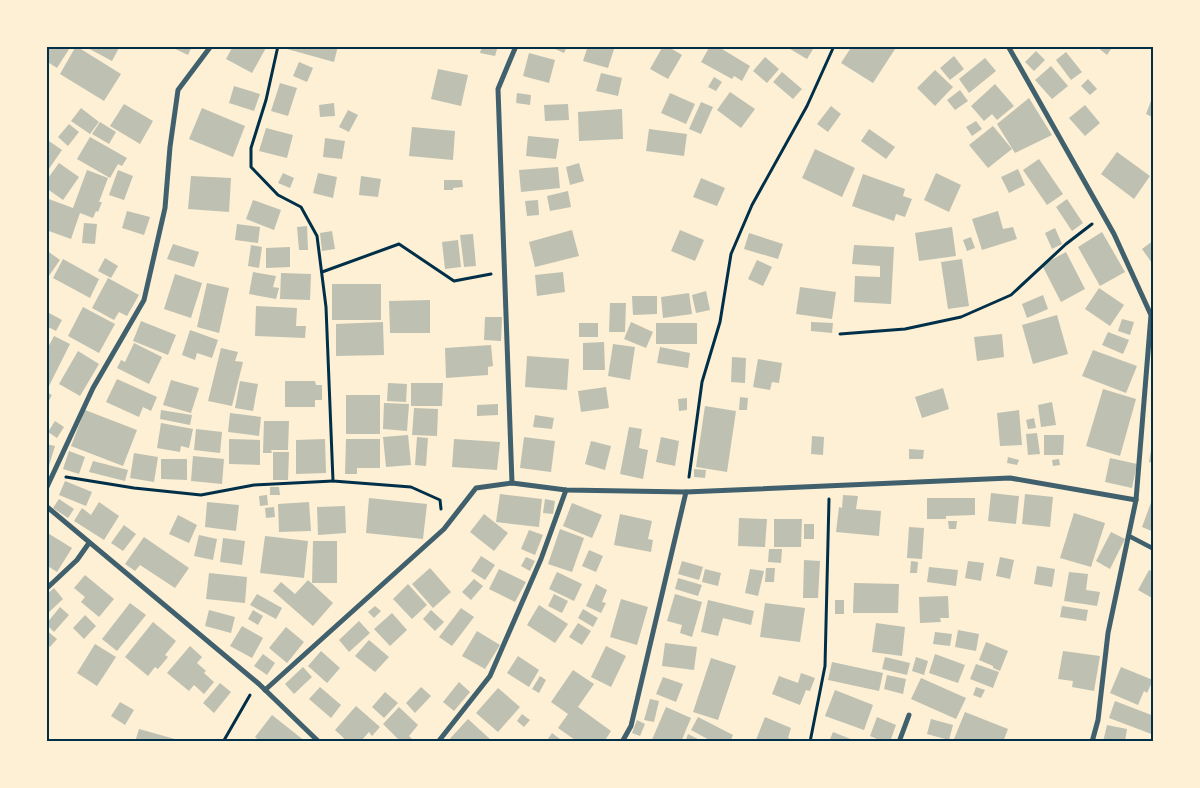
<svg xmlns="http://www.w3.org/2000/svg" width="1200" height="788" font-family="'Golos Text',sans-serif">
<rect width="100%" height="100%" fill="#fdf0d5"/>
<g fill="#bec0b2">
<polygon points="46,46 71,46 57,68 46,61"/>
<polygon points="76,46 121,74 104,101 60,74"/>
<polygon points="84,46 120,46 112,61"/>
<polygon points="169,46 192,46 188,55"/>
<polygon points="233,46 267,46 252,73 226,59"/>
<polygon points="288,46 338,46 334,62 287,49"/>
<polygon points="482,46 498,46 495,56 480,53"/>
<polygon points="556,46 567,46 564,53 555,49"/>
<polygon points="588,46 615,46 608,68 583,61"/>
<polygon points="663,46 667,46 682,55 668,79 650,69"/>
<polygon points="710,46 717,46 750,66 742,81 734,76 732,79 701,62"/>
<polygon points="785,46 815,46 807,59"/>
<polygon points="852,46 897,46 873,83 841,63"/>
<polygon points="1096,46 1113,46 1107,55"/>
<polygon points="1036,51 1045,60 1034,71 1025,62"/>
<polygon points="1066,52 1082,72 1071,80 1056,60"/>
<polygon points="529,53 555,60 549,83 523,76"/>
<polygon points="954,56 964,69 950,80 940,68"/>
<polygon points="765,57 779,69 767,83 753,71"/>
<polygon points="985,58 996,71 969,93 959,79"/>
<polygon points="299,62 313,68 307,82 293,76"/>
<polygon points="1051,66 1068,86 1052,99 1035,80"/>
<polygon points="438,69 468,75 461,106 431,99"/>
<polygon points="935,70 953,87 935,106 917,88"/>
<polygon points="782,72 802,89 793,99 773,82"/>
<polygon points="601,73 622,78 618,96 596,91"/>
<polygon points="714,77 722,82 716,91 708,87"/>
<polygon points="1088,79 1097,89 1090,95 1081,86"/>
<polygon points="280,83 297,88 288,116 271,111"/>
<polygon points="995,84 1014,106 997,120 992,114 984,121 971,106"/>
<polygon points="234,86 260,94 254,111 229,103"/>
<polygon points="960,90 968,101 955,110 947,100"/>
<polygon points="730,92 755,109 741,128 717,110"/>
<polygon points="517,93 531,95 530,105 516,103"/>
<polygon points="670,93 695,104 686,124 661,113"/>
<polygon points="1029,98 1052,135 1015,153 997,124"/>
<polygon points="1152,98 1154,98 1154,118 1146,114"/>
<polygon points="701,102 713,107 701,134 689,129"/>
<polygon points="334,103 335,116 320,117 319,105"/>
<polygon points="124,104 153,121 140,144 110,126"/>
<polygon points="568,104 569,120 545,121 544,105"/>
<polygon points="1085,105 1100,123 1085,136 1069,118"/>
<polygon points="831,106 841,114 828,132 817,124"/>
<polygon points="81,108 99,122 90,134 71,121"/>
<polygon points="202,108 245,126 233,157 189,139"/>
<polygon points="622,109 623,139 579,141 578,112"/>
<polygon points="348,110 358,115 349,132 339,127"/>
<polygon points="976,121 982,129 972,136 966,127"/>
<polygon points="100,122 116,132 109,144 92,134"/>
<polygon points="69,124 79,132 68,146 58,137"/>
<polygon points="993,126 1012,149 988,168 969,145"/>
<polygon points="412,127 455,131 453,160 409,156"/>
<polygon points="266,128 293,135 287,158 259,151"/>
<polygon points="649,129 687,134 684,156 646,151"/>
<polygon points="869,129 895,147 886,159 861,141"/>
<polygon points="528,136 559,139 556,159 526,156"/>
<polygon points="90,137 127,158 122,166 118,164 110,178 77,159"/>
<polygon points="325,138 345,141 342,159 323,157"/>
<polygon points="46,139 62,150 46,173"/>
<polygon points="815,149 855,168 842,197 802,178"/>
<polygon points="1117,152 1150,176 1134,199 1101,174"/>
<polygon points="1039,159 1063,194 1047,205 1023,170"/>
<polygon points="59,163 79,177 63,200 46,188 46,181"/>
<polygon points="579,163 584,181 570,185 566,167"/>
<polygon points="558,167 560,188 521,192 519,170"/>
<polygon points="1018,169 1025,185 1009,193 1001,177"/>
<polygon points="87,170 108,178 99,202 102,202 98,212 96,211 93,218 80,213 71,239 46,230 46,198 73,208"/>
<polygon points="118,170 133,176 124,200 109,195"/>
<polygon points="283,173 294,178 290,188 278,183"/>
<polygon points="318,173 337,177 333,198 313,193"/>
<polygon points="936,173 961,185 949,212 924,200"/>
<polygon points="863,174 905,189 903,196 912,199 905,217 896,214 894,221 852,206"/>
<polygon points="191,176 231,178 229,212 188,209"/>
<polygon points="361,176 381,179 378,197 359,195"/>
<polygon points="701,178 725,188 717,206 693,197"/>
<polygon points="444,180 462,180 463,187 453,188 453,190 444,190"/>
<polygon points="568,191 571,207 550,211 547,196"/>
<polygon points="1067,199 1083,223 1072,231 1056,207"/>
<polygon points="253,200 281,210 274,230 246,219"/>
<polygon points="538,200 539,215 527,216 525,201"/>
<polygon points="127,211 150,217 144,235 122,228"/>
<polygon points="998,211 1003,229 1013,227 1017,239 982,250 972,219"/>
<polygon points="84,223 97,224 95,244 82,243"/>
<polygon points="237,224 260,227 258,243 235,240"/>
<polygon points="307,226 308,250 299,250 297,227"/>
<polygon points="952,227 956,256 919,261 915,233"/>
<polygon points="1055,228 1062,244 1052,249 1045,233"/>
<polygon points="572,230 579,256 535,267 529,242"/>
<polygon points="680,230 704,240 695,261 671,251"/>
<polygon points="332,231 335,249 322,251 320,233"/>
<polygon points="1102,232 1125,272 1100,286 1078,247"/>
<polygon points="749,233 783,244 778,259 744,249"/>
<polygon points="473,234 476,266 464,267 460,235"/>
<polygon points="971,237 975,248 967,251 963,240"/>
<polygon points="458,240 461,267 445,269 442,242"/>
<polygon points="1154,240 1154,266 1142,249"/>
<polygon points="173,244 199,252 194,267 167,259"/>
<polygon points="251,245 262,247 259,268 248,266"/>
<polygon points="854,245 894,247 891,304 854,302 855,276 880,277 880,266 852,264"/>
<polygon points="290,247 290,267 266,268 266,248"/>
<polygon points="46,250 60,260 46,280"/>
<polygon points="1066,252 1085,289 1061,302 1042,265"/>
<polygon points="105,258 118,266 111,278 98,271"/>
<polygon points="63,259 99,279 90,298 53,278"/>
<polygon points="962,259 969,306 948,309 941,262"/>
<polygon points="757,260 772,267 763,286 748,279"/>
<polygon points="253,272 276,276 273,287 279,288 276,299 249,294"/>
<polygon points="563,272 565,292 537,296 535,275"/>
<polygon points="281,273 311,274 310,300 280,299"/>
<polygon points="175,274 202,283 191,318 164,309"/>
<polygon points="108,278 139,295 127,316 119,312 114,320 92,308"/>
<polygon points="207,283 229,288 219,333 197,327"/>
<rect x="332" y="284" width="49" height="36"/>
<polygon points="800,287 836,292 832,319 796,314"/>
<polygon points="1099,288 1124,305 1110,326 1085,309"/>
<polygon points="706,291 710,310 696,313 692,295"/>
<polygon points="689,293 692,314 663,318 661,297"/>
<polygon points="1043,295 1048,309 1027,318 1022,304"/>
<polygon points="632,296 657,296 657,314 633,315"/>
<polygon points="430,300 430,333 390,333 389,301"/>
<polygon points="610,303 626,303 625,332 609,332"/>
<polygon points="256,306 297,308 296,326 306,326 305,338 255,336"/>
<polygon points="83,307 115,324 99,353 68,336"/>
<polygon points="49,313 62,320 56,331 46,326 46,318"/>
<polygon points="1057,315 1068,354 1033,364 1022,325"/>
<polygon points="485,317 502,317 501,341 484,340"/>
<polygon points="1122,319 1134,322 1130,335 1118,331"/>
<polygon points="141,321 176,335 168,355 133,341"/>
<polygon points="383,322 384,355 336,356 336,324"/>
<polygon points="631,322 653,332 646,348 624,339"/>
<polygon points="811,322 833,323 832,333 811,331"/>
<rect x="579" y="323" width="19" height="14"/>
<rect x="656" y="323" width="41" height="21"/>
<polygon points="190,330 218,340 212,358 197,353 195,360 182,355"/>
<polygon points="1108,332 1129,340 1123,354 1102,345"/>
<polygon points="1002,334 1004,357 977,361 974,337"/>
<polygon points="54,336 70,344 46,392 52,395 46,406 46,351"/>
<polygon points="604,342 605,370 583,370 583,343"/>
<polygon points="134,343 162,357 149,384 117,368 121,360 125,362"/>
<polygon points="613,344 635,347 630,380 608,376"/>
<polygon points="491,345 493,366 488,367 488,375 446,378 445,348"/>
<polygon points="660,347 690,353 688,368 657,363"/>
<polygon points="221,348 238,352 235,361 243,362 232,406 208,401"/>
<polygon points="1093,350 1137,366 1126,393 1082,376"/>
<polygon points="78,351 99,364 80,396 59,384"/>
<polygon points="527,356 569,359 567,390 525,387"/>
<polygon points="732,357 746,358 745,383 731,382"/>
<polygon points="758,359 782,363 779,383 772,382 770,390 753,387"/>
<polygon points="117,379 157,397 151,411 143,407 139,417 106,402"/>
<polygon points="171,380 199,388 191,413 163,405"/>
<polygon points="240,381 258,384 253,411 235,408"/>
<polygon points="285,381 315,381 316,385 322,385 322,400 315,400 315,407 285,407"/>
<polygon points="388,383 407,384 406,402 387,401"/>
<polygon points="411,383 443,383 442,406 411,406"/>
<polygon points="606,387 609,408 581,412 578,391"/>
<polygon points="943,388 949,409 922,418 915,397"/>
<polygon points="1103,389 1136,399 1120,456 1086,446"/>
<rect x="346" y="395" width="34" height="39"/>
<polygon points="740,397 748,398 747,410 739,410"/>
<polygon points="687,398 687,410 679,411 678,399"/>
<polygon points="1052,402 1056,425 1041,427 1038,405"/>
<polygon points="384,403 409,404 407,431 383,429"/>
<polygon points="498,404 498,415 477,416 477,405"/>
<polygon points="705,406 736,411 727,472 696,467"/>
<polygon points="414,408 438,409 437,436 412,435"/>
<polygon points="85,410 137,430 123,466 71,446"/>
<polygon points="161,410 192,415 190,425 160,419"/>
<polygon points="1019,410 1022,445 1000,446 997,413"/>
<polygon points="230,413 261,417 259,436 228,432"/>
<polygon points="535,415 554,418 552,429 533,427"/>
<polygon points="1034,418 1036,428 1028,429 1026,420"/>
<polygon points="55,421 64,427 57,438 48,432"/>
<polygon points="264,421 289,421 288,450 271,450 272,453 263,453"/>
<polygon points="161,423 193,429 189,448 181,446 180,452 157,448"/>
<polygon points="629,427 642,429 639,448 648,450 643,479 620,474"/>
<polygon points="196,429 222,432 220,453 194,450"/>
<polygon points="1037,433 1040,454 1028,455 1026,434"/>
<polygon points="408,435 411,465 386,467 383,437"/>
<polygon points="1044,435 1064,435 1063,455 1044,455"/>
<polygon points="812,436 824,437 823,455 811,454"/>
<polygon points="417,437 428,438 426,466 415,465"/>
<polygon points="524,437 555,441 551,472 520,468"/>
<polygon points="661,437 679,441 675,466 656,462"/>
<polygon points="229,439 260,440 260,465 229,464"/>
<polygon points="325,439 326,473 296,474 296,440"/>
<polygon points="346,439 380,439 380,468 357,468 357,474 345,474"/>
<polygon points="454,439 500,442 497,470 452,467"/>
<polygon points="1153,439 1154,439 1154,463 1149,462"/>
<polygon points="591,441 611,446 605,470 585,464"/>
<polygon points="46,444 55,446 47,472 46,472"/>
<polygon points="909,449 924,450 923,459 909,459"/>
<polygon points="69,451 85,457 79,474 63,469"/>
<polygon points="273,452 289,452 288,480 273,480"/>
<polygon points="134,453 158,457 154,482 130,478"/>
<polygon points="193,456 224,459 222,484 191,481"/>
<polygon points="1008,457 1019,460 1017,465 1007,463"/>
<polygon points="1110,458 1137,464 1132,488 1105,482"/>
<polygon points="161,459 187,459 187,480 161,479"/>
<polygon points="1059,459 1060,465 1053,466 1052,460"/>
<polygon points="93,461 128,470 125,481 89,472"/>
<polygon points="694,469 706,470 705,478 694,477"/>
<polygon points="65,481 92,492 86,506 59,495"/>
<polygon points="270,487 279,487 280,495 270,495"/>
<polygon points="991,493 1019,496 1016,524 988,521"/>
<polygon points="500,494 542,499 539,527 496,522"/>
<polygon points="1025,494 1053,497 1050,527 1022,524"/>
<polygon points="267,495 268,505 260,506 259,496"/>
<polygon points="843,495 858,496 856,509 881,511 879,536 836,532 839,507 842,508"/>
<polygon points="369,498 427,504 423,539 366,533"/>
<polygon points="927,498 975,498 975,515 946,516 946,519 927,519"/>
<polygon points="59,499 74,509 68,518 53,508"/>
<polygon points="545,499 555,501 553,514 543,513"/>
<polygon points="1152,500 1154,501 1154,532 1142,527"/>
<polygon points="99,502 119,516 104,540 74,521 82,508 91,515"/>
<polygon points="207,502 239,505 236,531 205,527"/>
<polygon points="309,502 311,531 279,532 278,504"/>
<polygon points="572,503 602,515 592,538 563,526"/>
<polygon points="345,506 346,533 318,535 317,507"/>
<polygon points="274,507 275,517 266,518 265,508"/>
<polygon points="1074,513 1105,523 1091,567 1060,558"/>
<polygon points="484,514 508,533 494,551 470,532"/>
<polygon points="620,514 652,521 648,539 653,540 651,552 614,545"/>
<polygon points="178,515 197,525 189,543 169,534"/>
<polygon points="739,518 767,519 765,547 738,546"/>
<polygon points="774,519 802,519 801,547 774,547"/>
<polygon points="948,521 957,521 956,529 949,529"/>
<rect x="804" y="524" width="10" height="15"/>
<polygon points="124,525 136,534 123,551 111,543"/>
<polygon points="909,527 924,528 922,559 907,558"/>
<polygon points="560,529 584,538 572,572 548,564"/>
<polygon points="529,530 543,535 535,555 521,549"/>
<polygon points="46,532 72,548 57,572 46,565"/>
<polygon points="1111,532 1125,539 1110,569 1096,561"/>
<polygon points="199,535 217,539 213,560 194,556"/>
<polygon points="265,536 308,541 304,578 260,573"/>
<polygon points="144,537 189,568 175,588 140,565 135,571 125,564"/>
<polygon points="223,538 245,541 242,565 220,562"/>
<polygon points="313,541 337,541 337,583 312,583"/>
<polygon points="769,549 782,549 781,563 768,562"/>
<polygon points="589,550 603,556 596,572 582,566"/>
<polygon points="481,556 495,565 485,580 471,571"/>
<polygon points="526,557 535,561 530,571 521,566"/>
<polygon points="1000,557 1014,560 1010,579 996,576"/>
<polygon points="804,560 820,561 818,598 803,598"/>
<polygon points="682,561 703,567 699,580 678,574"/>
<polygon points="911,561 918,562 917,573 910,573"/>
<polygon points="968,561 984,563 981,581 965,578"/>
<polygon points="1037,566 1055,569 1052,587 1034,584"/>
<polygon points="929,567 958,570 956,586 927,582"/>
<polygon points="430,568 451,592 433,608 412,584"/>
<polygon points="766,568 775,568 774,582 765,582"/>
<polygon points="499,569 526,582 515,602 489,589"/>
<polygon points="705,569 721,573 718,586 702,582"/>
<polygon points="750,569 764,571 758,596 745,593"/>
<polygon points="1149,570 1154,572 1154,595 1152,598 1138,590"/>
<polygon points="557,572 582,584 574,601 549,589"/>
<polygon points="1069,572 1088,574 1086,590 1100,592 1097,606 1064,601"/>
<polygon points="209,573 247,577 245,603 206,599"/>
<polygon points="85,575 114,599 99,617 81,602 85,597 74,588"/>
<polygon points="678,578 702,585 698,596 675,589"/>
<polygon points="474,579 483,586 471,600 462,592"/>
<polygon points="308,580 333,603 313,626 273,591 281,582 295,594"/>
<polygon points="854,583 899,584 898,613 853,613"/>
<polygon points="408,584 427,605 412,619 393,599"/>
<polygon points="596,584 607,590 602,602 606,603 601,613 586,606"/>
<polygon points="54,588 63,599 46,615 46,595"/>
<polygon points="257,594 282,608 276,619 250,605"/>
<polygon points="554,594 568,601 562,613 548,606"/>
<polygon points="675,594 702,602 692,637 680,633 682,625 667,621"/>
<polygon points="948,596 949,618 940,618 941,622 920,623 919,597"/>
<polygon points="621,599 648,607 637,645 610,637"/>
<polygon points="708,600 754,611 751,625 723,618 718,636 701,632"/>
<rect x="835" y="600" width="9" height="14"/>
<polygon points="130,603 146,615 117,651 102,639"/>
<polygon points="765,603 805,608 800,642 760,637"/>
<polygon points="539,605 568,624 555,643 527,625"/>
<polygon points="375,606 381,611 374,618 368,612"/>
<polygon points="1062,606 1088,610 1086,621 1060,617"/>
<polygon points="60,607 69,615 54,632 46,624"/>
<polygon points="461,608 474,617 452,646 439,637"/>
<polygon points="583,609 598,618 593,627 578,618"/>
<polygon points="209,610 235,617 231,633 205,626"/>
<polygon points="253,610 263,616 258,625 248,619"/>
<polygon points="431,610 444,622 435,631 423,619"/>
<polygon points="392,613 407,630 390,646 374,629"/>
<polygon points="85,615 96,626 84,639 73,628"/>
<polygon points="359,621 370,633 349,652 339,640"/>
<polygon points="153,622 176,641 165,655 168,657 158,669 155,667 148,676 125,657"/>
<polygon points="578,623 591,631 582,645 569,637"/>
<polygon points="876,623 905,627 902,656 872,652"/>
<polygon points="242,626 263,638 252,658 230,646"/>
<polygon points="286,627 304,642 287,663 269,648"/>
<polygon points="46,630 57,639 50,647 46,643"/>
<polygon points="958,630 979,634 976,651 955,647"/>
<polygon points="477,631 500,645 485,669 462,656"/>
<polygon points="935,632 952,634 950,646 933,644"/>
<polygon points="369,640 389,657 375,672 355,656"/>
<polygon points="986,642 1008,651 1000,671 993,668 993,666 979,660"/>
<polygon points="665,643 697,647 694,670 662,666"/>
<polygon points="95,644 116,657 97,686 77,673"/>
<polygon points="190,646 202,657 197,663 206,671 204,673 214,682 204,694 194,685 189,691 167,673"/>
<polygon points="606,646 626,656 611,687 591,677"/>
<polygon points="321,651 340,668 327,683 308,666"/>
<polygon points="1063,651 1100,656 1094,691 1072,687 1073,681 1058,679"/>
<polygon points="263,654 275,663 267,675 254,666"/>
<polygon points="935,654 965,665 958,683 929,673"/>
<polygon points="518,656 539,670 529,687 507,673"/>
<polygon points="885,657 910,663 907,675 882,669"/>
<polygon points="916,657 928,661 924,675 912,671"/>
<polygon points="711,658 736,666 718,720 693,712"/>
<polygon points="832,662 883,673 879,691 828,680"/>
<polygon points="976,664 999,672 993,688 970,679"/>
<polygon points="303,667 312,677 294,694 285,684"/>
<polygon points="1121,667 1153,680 1147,693 1144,691 1138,705 1110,693"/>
<polygon points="573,670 594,684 578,707 611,731 604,742 578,742 558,728 568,714 551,702"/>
<polygon points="801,673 815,678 810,691 806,690 800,705 772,694 779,676 798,683"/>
<polygon points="887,675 906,679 903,694 884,689"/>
<polygon points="540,676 546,680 539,693 532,689"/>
<polygon points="663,677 683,684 676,702 656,694"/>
<polygon points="921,678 966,698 956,719 911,699"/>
<polygon points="459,682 470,692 454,711 443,702"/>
<polygon points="220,683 231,692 214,713 203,703"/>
<polygon points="320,687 341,705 331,718 309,699"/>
<polygon points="421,687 431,696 415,713 406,703"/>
<polygon points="976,687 985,690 981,698 973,695"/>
<polygon points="498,688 520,707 498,732 476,713"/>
<polygon points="835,690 873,705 864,730 825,716"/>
<polygon points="385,692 398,703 384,718 372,707"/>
<polygon points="650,699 659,701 654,722 644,720"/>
<polygon points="1115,701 1154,716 1154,735 1109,718"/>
<polygon points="120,702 134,710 125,725 111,716"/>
<polygon points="356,706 380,727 372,736 369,732 360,742 348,742 335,730"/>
<polygon points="399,707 418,725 409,736 415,742 401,742 383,724"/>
<polygon points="666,707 691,718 681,742 651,742"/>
<polygon points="965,712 1008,729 1003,742 961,742 954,739"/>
<polygon points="522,714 530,720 524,727 517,721"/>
<polygon points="272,715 306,742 261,742 255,737"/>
<polygon points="698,717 733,735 730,742 713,742 691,730"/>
<polygon points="765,717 791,728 788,738 798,742 761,742 756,740"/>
<polygon points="877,717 896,725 890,742 884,742 870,736"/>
<polygon points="468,719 491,740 489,742 447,742"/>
<polygon points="931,719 953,725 949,740 927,734"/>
<polygon points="637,720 645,724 640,736 632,733"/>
<polygon points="1107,725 1127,729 1125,742 1103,742"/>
<polygon points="139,729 182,741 182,742 135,742"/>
<polygon points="833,732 858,742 829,742"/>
<polygon points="552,733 564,742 546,742"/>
<polygon points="688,734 704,742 685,742"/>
</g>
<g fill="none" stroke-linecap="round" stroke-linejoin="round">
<g stroke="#003049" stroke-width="3">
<polyline points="278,46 266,100 251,148 251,167 278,195 301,207 317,236 326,307 333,481 411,487 440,500 441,509"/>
<polyline points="322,272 399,244 454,281 491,274"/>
<polyline points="840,334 905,329 961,317 1011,295 1066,244 1092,224"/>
<polyline points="66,477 134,488 201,495 254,485 333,481"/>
<polyline points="689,477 702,382 720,322 731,254 752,205 807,106 834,46"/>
<polyline points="223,742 250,695"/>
<polyline points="810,742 825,666 829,499"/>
</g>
<polyline stroke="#3f606c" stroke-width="4.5" points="1129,536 1154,549"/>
<g stroke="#3f606c" stroke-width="5">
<polyline points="1008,46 1114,234 1151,315 1136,500 1108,633 1098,720 1092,742"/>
<polyline points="512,483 498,89 516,46"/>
<polyline points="46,489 93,388 144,300 165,208 170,147 178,90 211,46"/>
<polyline points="46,506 259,684 319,742"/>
<polyline points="46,589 77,560 89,543"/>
<polyline points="265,690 444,529 476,488 512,483 566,490 686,492 1010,478 1136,500"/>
<polyline points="438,742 490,676 541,559 566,490"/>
<polyline points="622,742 631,726 686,492"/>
<polyline points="899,742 909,715"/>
</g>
</g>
<rect width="1200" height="788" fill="none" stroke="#fdf0d5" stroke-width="95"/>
<rect x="48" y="48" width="1104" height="692" fill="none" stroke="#003049" stroke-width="2"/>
</svg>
